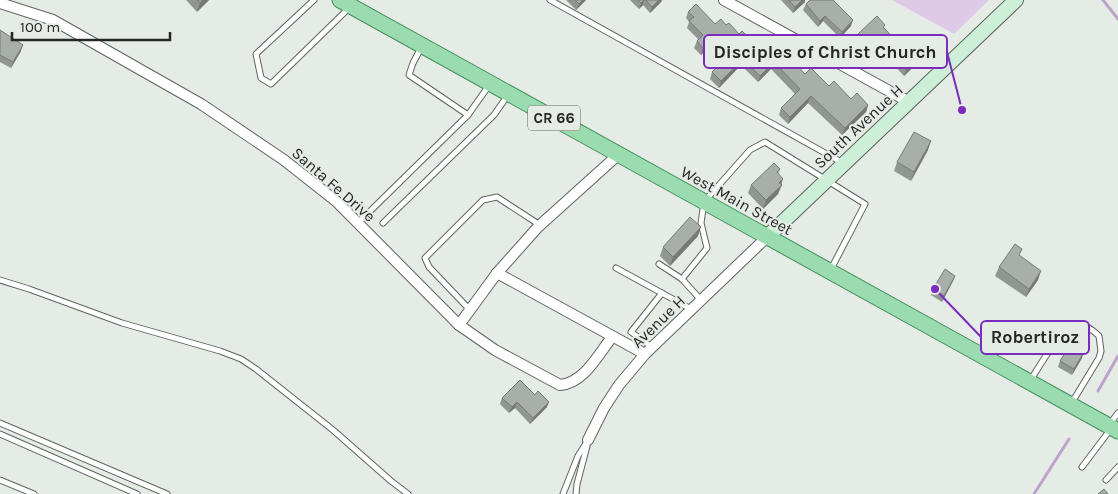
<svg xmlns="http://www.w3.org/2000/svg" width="1118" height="494" font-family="Karla,sans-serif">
<rect width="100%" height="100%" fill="#e5ece6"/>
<polygon fill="#decae7" points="892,0 989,0 954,34"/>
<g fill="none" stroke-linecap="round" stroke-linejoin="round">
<g stroke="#bda2ca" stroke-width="3">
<polyline points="1103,0 1118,19"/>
<polyline points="1098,391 1118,356"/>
<polyline points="1034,494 1069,439"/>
</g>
<g stroke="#5e645f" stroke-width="7">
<g id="lane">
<polyline points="314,0 256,54 261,78 271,84 349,8"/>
<polyline points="550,0 843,163"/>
<polyline points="422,46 413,63 409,75 468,115"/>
<polyline points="358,223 468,115 490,84"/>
<polyline points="383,223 494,115 508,95"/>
<polyline points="659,264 682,279 701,300"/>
<polyline points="616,268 691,309"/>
<polyline points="682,279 707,248 701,223 704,202 750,150 765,142 865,204 830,271"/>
<polyline points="0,280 29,289 122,323 220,351 241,359 256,369 333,430 391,481 408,494"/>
<polyline points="470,310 429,267 425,258 483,200 497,197 540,225"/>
<polyline points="652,347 631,332 662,293"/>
<path d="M1030,381C1039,367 1061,327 1078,325C1086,324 1093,330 1099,336L1101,351L1099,358L1071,404"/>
<polyline points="0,423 167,494"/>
<polyline points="1109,425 1118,413"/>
<polyline points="0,434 137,494"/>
<polyline points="1082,467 1110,430"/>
<polyline points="0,480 34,494"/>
<polyline points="1106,480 1118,467"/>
<polyline points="563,494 578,456 588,440"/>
<polyline points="576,494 577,484 587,446"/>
</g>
</g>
<g stroke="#5e645f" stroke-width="12">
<g id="street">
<polyline points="724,0 909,102"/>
<path d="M0,3L53,20L201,104L284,160L336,201L459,325L495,350L560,385C584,383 598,355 612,337"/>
<polyline points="497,273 645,354"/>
<polyline points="459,325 497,273 538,227 619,154"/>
<polyline points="588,440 604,408 619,385 645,354 767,237"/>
</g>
</g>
<g stroke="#5e645f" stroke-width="16">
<polyline id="secondary" points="767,237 1016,0"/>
</g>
<g stroke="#468e5c" stroke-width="17">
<polyline id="primary" points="340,0 1118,431"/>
</g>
<use href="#lane" stroke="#fff" stroke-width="5"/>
<use href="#street" stroke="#fff" stroke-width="10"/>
<use href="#secondary" stroke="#cdeed7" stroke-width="14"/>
<use href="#primary" stroke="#9adcaf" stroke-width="15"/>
</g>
<g fill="#909691">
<polygon points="186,0 209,0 197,12"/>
<polygon points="566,0 586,0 576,10"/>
<polygon points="630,0 662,0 661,2 650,13 643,5 639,9"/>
<polygon points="781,0 805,0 805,2 793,13"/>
<polygon points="806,4 851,26 840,38 823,21 818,27 803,10"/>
<polygon points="688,12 715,24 726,25 760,48 784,60 805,74 829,86 851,99 868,105 866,112 842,135 808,103 788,124 779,115 781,108 795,94 771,69 758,82 741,65 719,88 710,79 712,72 724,60 711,45 701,55 694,48 697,41 698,39 687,28 689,22 686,18"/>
<polygon points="884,28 903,48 914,48 929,52 904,76 889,60 883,66 877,60 878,58 866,46 865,48 856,39 858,34"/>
<polygon points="0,30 21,51 11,68 0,62"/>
<polygon points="928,150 911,181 894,171 897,162"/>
<polygon points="780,169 778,174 782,185 778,194 763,209 748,193 751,185"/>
<polygon points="698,236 670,266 660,256 663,247"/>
<polygon points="1020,256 1038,280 1026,297 995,276 999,267"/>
<polygon points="955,276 953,281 942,302 931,295 933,289"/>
<polygon points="1076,351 1082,358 1072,375 1058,367 1060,361 1070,353"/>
<polygon points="535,395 547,407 530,424 515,408 509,413 500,404 502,398"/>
</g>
<g fill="#767a76">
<polygon points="203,0 209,0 197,12 200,3"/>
<polygon points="583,0 586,0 576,10 579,4"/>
<polygon points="644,0 643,5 639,9 641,3"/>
<polygon points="659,0 662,0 661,2 650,13 652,7"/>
<polygon points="802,0 805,0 805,2 793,13 795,7"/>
<polygon points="825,16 823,21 818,27 820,21"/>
<polygon points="853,20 851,26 840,38 842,32"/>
<polygon points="714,39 711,45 701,55 703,48"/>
<polygon points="23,45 21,51 11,68 13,62"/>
<polygon points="931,46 929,52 904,76 906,70"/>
<polygon points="891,55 889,60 883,66 885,61"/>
<polygon points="743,59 741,65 719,88 721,81"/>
<polygon points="774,62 771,69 758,82 760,76"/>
<polygon points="811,96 808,103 788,124 790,117"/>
<polygon points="868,105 866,112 842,135 845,128"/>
<polygon points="931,141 928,150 911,181 914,172"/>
<polygon points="783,179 778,194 763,209 766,200 779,183"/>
<polygon points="701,227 698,236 670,266 673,257"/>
<polygon points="1041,271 1038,280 1026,297 1029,289"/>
<polygon points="955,276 953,281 942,302 944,296"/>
<polygon points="1084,352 1082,358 1072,375 1074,369"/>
<polygon points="517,402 515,408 509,413 512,407"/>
<polygon points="549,402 547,407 530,424 533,418"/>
</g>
<g fill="#a8afa9" stroke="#767a76">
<polygon points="197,0 203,0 200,3"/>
<polygon points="575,0 583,0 579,4"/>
<polygon points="638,0 644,0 641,3"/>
<polygon points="646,0 659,0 652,7"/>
<polygon points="789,0 802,0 795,7"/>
<polygon points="810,0 833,0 853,20 842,32 825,16 820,21 806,4"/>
<polygon points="696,4 715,24 721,19 726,25 729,23 739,34 742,31 760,48 766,42 784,60 788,56 805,74 811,68 829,86 834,81 851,99 857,93 868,105 845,128 811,96 790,117 781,108 800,89 774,62 760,76 743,59 721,81 712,72 729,55 714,39 703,48 697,41 703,35 689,21 694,17 688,12"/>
<polygon points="877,16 885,25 883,27 903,48 909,43 914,48 924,39 931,46 906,70 891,55 885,61 879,54 880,53 868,41 867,42 858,34"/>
<polygon points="0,30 23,45 13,62 0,55"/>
<polygon points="914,132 931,141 914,172 897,162"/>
<polygon points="774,163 780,169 777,172 783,179 779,183 782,185 766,200 751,185"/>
<polygon points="690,217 701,227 673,257 663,247"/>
<polygon points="1015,244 1022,249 1019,255 1041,271 1029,289 999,267"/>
<polygon points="945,269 955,276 944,296 933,289"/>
<polygon points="1077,348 1084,352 1074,369 1060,361 1067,350 1070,353 1073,349 1076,351"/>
<polygon points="520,380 535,395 538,391 549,402 533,418 517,402 512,407 502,398"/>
<polygon points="1104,489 1108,494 1098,494"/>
</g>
<g text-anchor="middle" stroke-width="4" stroke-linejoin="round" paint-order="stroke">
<rect fill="#e5ece6" stroke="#5f625f" stroke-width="1" x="528" y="105.5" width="52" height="25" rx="4"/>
<g font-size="15" font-weight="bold" fill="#252725">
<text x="554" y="123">CR 66</text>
</g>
<g font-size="16" fill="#252725" stroke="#e5ece6">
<text transform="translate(858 126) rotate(-43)" y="6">South Avenue H</text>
<text transform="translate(334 184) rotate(41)" y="6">Santa Fe Drive</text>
<text transform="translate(737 200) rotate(29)" y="6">West Main Street</text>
<text transform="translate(658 321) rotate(-44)" y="6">Avenue H</text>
</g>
</g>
<path fill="none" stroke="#7b2cbf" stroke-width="2" d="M962 110L947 52M935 289L981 337"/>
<g fill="#7b2cbf" stroke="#e5ece6" stroke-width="2">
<circle cx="962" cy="110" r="5"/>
<circle cx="935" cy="289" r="5"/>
</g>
<g fill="#e5ece6" stroke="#7b2cbf" stroke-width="2">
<rect x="704" y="35" width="243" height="33" rx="5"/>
<rect x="981" y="321" width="108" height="33" rx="5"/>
</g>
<g font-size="18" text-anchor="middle" font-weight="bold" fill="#252725">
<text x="825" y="58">Disciples of Christ Church</text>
<text x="1035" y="343">Robertiroz</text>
</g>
<path d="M12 32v8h158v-8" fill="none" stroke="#252725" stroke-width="2.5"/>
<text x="20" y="32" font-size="15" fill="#252725" stroke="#e5ece6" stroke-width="4" paint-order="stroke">100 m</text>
</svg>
